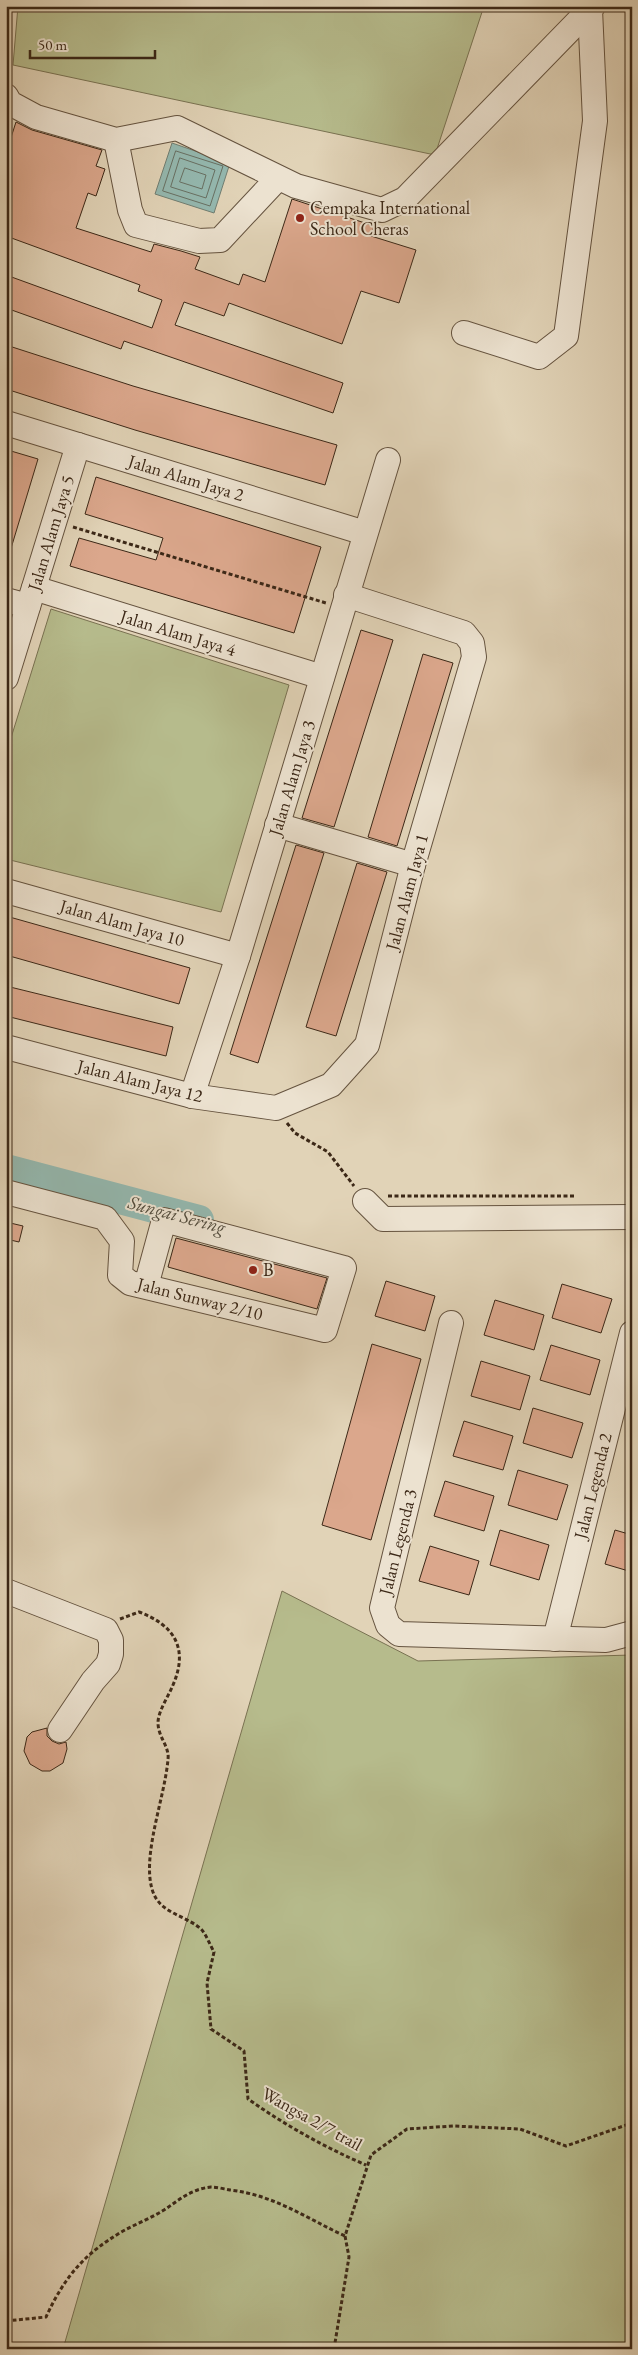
<svg xmlns="http://www.w3.org/2000/svg" width="638" height="2355" font-family="'EB Garamond',serif">
<rect width="100%" height="100%" fill="#e1d3b7"/>
<filter id="stains"><feTurbulence type="fractalNoise" baseFrequency=".004" numOctaves="4"/><feColorMatrix values="0 0 0 0 .2 0 0 0 0 .09 0 0 0 0 .02 0 0 0 .5 -.17"/></filter>
<radialGradient id="worn" r=".72"><stop offset=".6" stop-color="#630" stop-opacity="0"/><stop offset="1" stop-color="#630" stop-opacity=".3"/></radialGradient>
<g fill="#b6bb8c" stroke="#797252">
<polygon points="18,6 484,6 435,155 13,65"/>
<polygon points="51,609 289,685 221,912 6,859 6,754"/>
<polygon points="282,1591 418,1661 632,1655 632,2349 63,2349"/>
</g>
<polygon fill="#94b8af" stroke="#717e72" points="172,143 230,163 214,213 155,194"/>
<g fill="none" stroke-linecap="round" stroke-linejoin="round">
<g stroke="#687063" stroke-width="1">
<polygon points="176,151 223,166 210,206 163,191"/>
<polygon points="180,158 215,170 206,198 171,187"/>
<polygon points="185,168 206,175 202,189 180,182"/>
</g>
<polyline stroke="#94b8af" stroke-width="30" points="6,1169 199,1220"/>
</g>
<g fill="#dba78c" stroke="#3c2817">
<polygon points="16,122 32,130 102,150 96,166 105,169 96,196 88,193 76,228 151,252 154,244 181,251 200,257 195,269 239,285 243,274 265,282 292,199 374,226 371,236 416,250 399,303 361,291 342,344 229,303 224,316 184,302 175,325 343,383 333,413 124,341 121,349 6,308 6,275 152,328 162,300 138,291 140,285 6,236 6,153"/>
<polygon points="6,345 133,386 337,445 325,485 135,430 6,389"/>
<polygon points="11,451 38,459 9,555 6,554 6,466"/>
<polygon points="96,477 321,547 294,633 70,566 79,538 156,560 163,538 85,514"/>
<polygon points="361,630 393,640 334,827 302,818"/>
<polygon points="423,654 453,663 397,846 368,837"/>
<polygon points="296,845 324,853 258,1063 230,1054"/>
<polygon points="357,863 387,872 336,1036 306,1027"/>
<polygon points="6,916 190,968 179,1004 6,955"/>
<polygon points="6,986 173,1027 166,1056 6,1016"/>
<polygon points="6,1222 23,1226 19,1242 6,1239"/>
<polygon points="176,1238 327,1278 317,1309 168,1267"/>
<polygon points="386,1281 435,1296 425,1331 375,1316"/>
<polygon points="562,1284 612,1299 601,1333 552,1318"/>
<polygon points="495,1300 544,1315 534,1350 484,1335"/>
<polygon points="372,1344 421,1359 371,1540 322,1525"/>
<polygon points="551,1345 600,1360 590,1395 540,1380"/>
<polygon points="481,1361 530,1376 520,1410 471,1396"/>
<polygon points="533,1408 583,1423 572,1458 523,1443"/>
<polygon points="464,1421 513,1436 503,1470 453,1456"/>
<polygon points="518,1470 568,1485 557,1520 508,1505"/>
<polygon points="445,1481 494,1496 484,1531 434,1516"/>
<polygon points="500,1530 549,1545 539,1580 490,1565"/>
<polygon points="615,1530 632,1535 632,1572 605,1564"/>
<polygon points="430,1546 479,1561 469,1595 419,1581"/>
<polygon points="47,1728 47,1736 52,1741 59,1744 66,1742 67,1749 63,1763 50,1771 42,1771 30,1764 24,1751 27,1737 32,1732"/>
</g>
<g fill="none" stroke-linecap="round" stroke-linejoin="round">
<g stroke="#65533f" stroke-width="26">
<g id="minor">
<polyline points="6,96 10,103 36,117 116,140 177,128 296,186 382,210 405,199 593,6"/>
<polyline points="116,140 130,210 136,225 199,241 220,240 278,178"/>
<polyline points="464,333 539,357 566,336 595,121 590,9"/>
<polyline points="6,423 365,533"/>
<polyline points="34,588 322,677"/>
<polyline points="6,600 28,606"/>
<polyline points="6,678 78,445"/>
<polyline points="277,825 413,865"/>
<polyline points="6,891 238,956"/>
<polyline points="6,1047 192,1096 276,1108 331,1085 367,1045 413,865 474,657 472,643 464,633 346,595"/>
<polyline points="192,1096 238,956 388,460"/>
<polyline points="6,1192 105,1218 122,1241 120,1275 130,1283 325,1330 344,1268 164,1220 146,1286"/>
<polyline points="365,1201 383,1219 632,1217"/>
<polyline points="451,1323 382,1608 388,1625 399,1634 606,1640 632,1633"/>
<polyline points="6,1591 106,1630 111,1640 111,1654 108,1664 93,1681 60,1730"/>
<polyline points="555,1639 632,1333"/>
</g>
</g>
<g stroke="#3c2817" stroke-width="3" stroke-dasharray="4 2.5" stroke-linecap="butt">
<polyline points="73,527 326,603"/>
<polyline points="287,1123 295,1133 328,1152 354,1186"/>
<polyline points="388,1196 574,1196"/>
<path d="M120,1619L139,1612C174,1625 189,1648 173,1685C169,1695 162,1705 159,1716C154,1734 170,1745 168,1759C165,1797 142,1854 152,1889C159,1914 184,1914 201,1929C206,1934 210,1945 214,1952L207,1983L211,2029L244,2051L248,2099C285,2125 324,2147 366,2165"/>
<path d="M6,2321L46,2317C65,2276 84,2254 123,2231C136,2224 151,2218 164,2210C179,2200 191,2189 211,2187C217,2187 224,2189 230,2190C274,2195 306,2218 345,2236"/>
<polyline points="334,2349 349,2257 345,2236 371,2155 407,2129 453,2126 520,2129 566,2146 632,2123"/>
</g>
<use href="#minor" stroke="#ece2d0" stroke-width="24"/>
</g>
<g fill="#8f2418" stroke="#ece2d0" stroke-width="2">
<circle cx="300" cy="218" r="5"/>
<circle cx="253" cy="1270" r="5"/>
</g>
<g text-anchor="middle" stroke-width="4" stroke-linejoin="round" paint-order="stroke">
<g font-size="18" fill="#3c2817" stroke="#ece2d0" text-anchor="start">
<text x="310" y="214">Cempaka International<tspan x="310" dy="21">School Cheras</tspan></text>
<text x="263" y="1276">B</text>
</g>
<g font-size="18" fill="#3c2817" stroke="#ece2d0">
<text transform="translate(186 478) rotate(17)" y="6">Jalan Alam Jaya 2</text>
<text transform="translate(51 533) rotate(-73)" y="6">Jalan Alam Jaya 5</text>
<text transform="translate(178 633) rotate(17)" y="6">Jalan Alam Jaya 4</text>
<text transform="translate(292 778) rotate(-73)" y="6">Jalan Alam Jaya 3</text>
<text transform="translate(407 892) rotate(-75)" y="6">Jalan Alam Jaya 1</text>
<text transform="translate(122 923) rotate(16)" y="6">Jalan Alam Jaya 10</text>
<text transform="translate(140 1081) rotate(14)" y="6">Jalan Alam Jaya 12</text>
<text transform="translate(200 1299) rotate(14)" y="6">Jalan Sunway 2/10</text>
<text transform="translate(593 1486) rotate(-76)" y="6">Jalan Legenda 2</text>
<text transform="translate(398 1542) rotate(-76)" y="6">Jalan Legenda 3</text>
<text transform="translate(312 2119) rotate(29)" y="6">Wangsa 2/7 trail</text>
</g>
<g font-size="19" font-style="italic" fill="#524c3d" stroke="#ece2d0">
<text transform="translate(177 1214) rotate(15)" y="7">Sungai Sering</text>
</g>
</g>
<rect width="638" height="2355" fill="none" stroke="#e1d3b7" stroke-width="25"/>
<rect x="8" y="8" width="623" height="2340" fill="none" stroke="#3c2817" stroke-width="2.5"/>
<rect x="12" y="12" width="613" height="2330" fill="none" stroke="#3c2817"/>
<path d="M30 50v8h125v-8" fill="none" stroke="#3c2817" stroke-width="2.5"/>
<text x="38" y="50" font-size="15" fill="#3c2817" stroke="#ece2d0" stroke-width="4" paint-order="stroke">50 m</text>
<rect width="100%" height="100%" filter="url(#stains)"/>
<rect width="100%" height="100%" fill="url(#worn)"/>
</svg>
